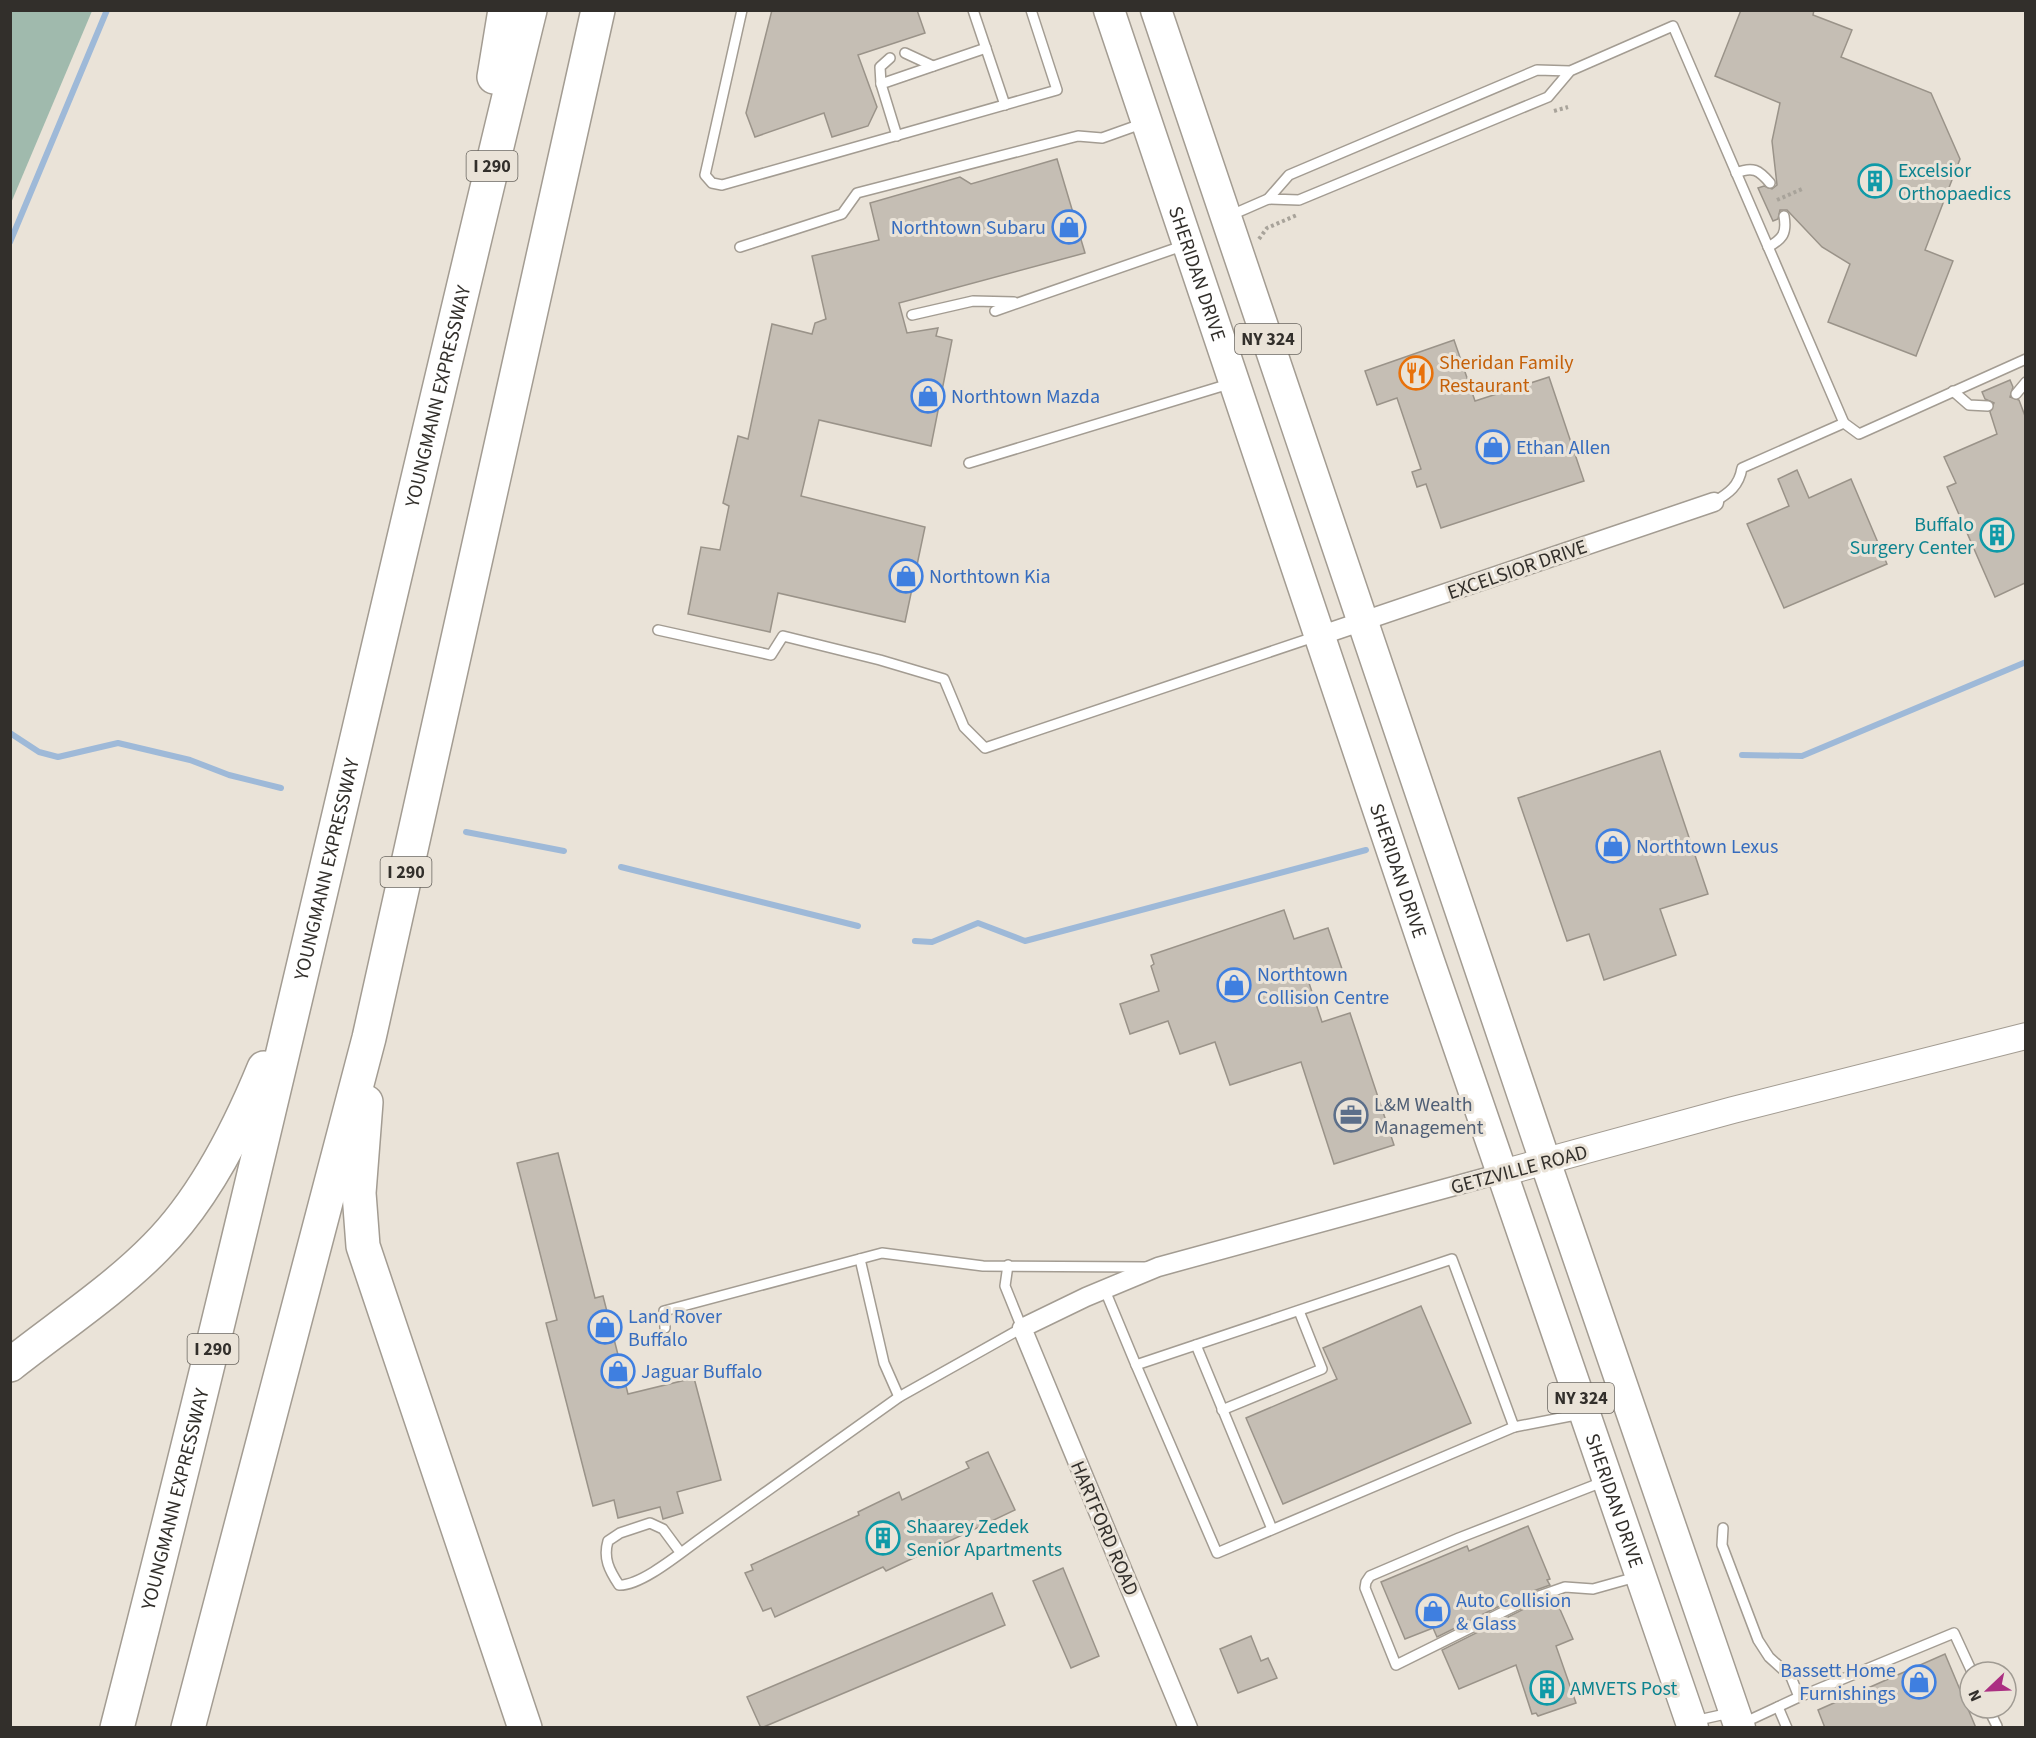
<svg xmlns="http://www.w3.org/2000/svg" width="2036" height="1738" font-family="'Source Sans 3',sans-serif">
<rect width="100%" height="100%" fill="#eae3d8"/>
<polygon fill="#a0baad" points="11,10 92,11 11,203 10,11"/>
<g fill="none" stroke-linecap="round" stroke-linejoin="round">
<g stroke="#9eb9d8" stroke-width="6">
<polyline points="10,242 107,10"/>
<polyline points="10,733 39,752 58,757 118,743 190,760 229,775 281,788"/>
<polyline points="1742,755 1802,756 2026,662"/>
<polyline points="466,832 564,851"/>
<polyline points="621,867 858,926"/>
<polyline points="915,941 932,942 978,923 1025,941 1366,850"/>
</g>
</g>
<g fill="#c5beb4" stroke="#9a9389" stroke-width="1.5">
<polygon points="772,10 917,10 925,33 858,55 877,107 868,126 832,137 824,113 755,137 746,113"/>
<polygon points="1741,10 1814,10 1813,15 1852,30 1841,57 1931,93 1960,159 1925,250 1953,261 1916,356 1828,322 1850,264 1822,247 1787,210 1780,210 1778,219 1773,221 1758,188 1764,186 1772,189 1777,185 1772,141 1780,103 1715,76"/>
<polygon points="1057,159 1085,253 899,303 907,333 938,328 936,336 952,340 931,446 819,420 801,496 925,527 905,622 778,593 770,632 688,614 701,547 720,550 729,506 723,503 738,436 748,439 772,324 812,334 815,323 826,319 812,256 879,240 870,203 960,177 971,184"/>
<polygon points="1454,340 1475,401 1549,377 1584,481 1441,528 1426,484 1417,487 1412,472 1421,469 1397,398 1377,405 1365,371"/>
<polygon points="2010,380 2013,387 2010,397 2019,400 2025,416 2025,583 1995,597 1947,487 1956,483 1944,457 1997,434 1990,412 1994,403 1985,399 1982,392"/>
<polygon points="1797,470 1809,498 1851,479 1887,564 1784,608 1747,524 1789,506 1778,479"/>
<polygon points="1660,751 1708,894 1660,909 1676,955 1604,980 1589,934 1567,941 1518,798"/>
<polygon points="1284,910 1294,939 1328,928 1342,969 1308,980 1322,1022 1350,1013 1394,1145 1334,1164 1301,1062 1230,1085 1215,1042 1180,1054 1168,1021 1130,1034 1120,1004 1159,991 1151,966 1154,964 1151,955"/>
<polygon points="558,1153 595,1298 603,1296 628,1394 694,1378 721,1480 677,1492 683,1513 663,1519 660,1507 618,1518 614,1500 593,1506 546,1323 557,1320 517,1163"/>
<polygon points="1421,1306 1471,1423 1283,1504 1246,1418 1337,1379 1323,1348"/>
<polygon points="988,1452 1015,1510 886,1571 883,1567 775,1617 771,1608 763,1611 745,1573 753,1570 751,1565 859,1515 858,1512 899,1492 902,1500 969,1468 966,1462"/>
<polygon points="1528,1526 1550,1579 1547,1580 1550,1585 1522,1595 1437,1637 1433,1628 1405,1639 1381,1582 1467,1546 1469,1551"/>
<polygon points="1063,1568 1099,1656 1071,1668 1033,1581"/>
<polygon points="992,1593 1005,1625 761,1728 747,1697"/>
<polygon points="1555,1598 1573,1639 1556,1646 1576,1703 1538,1716 1536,1713 1532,1714 1516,1665 1459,1689 1442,1650 1528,1607"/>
<polygon points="1251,1636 1261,1661 1268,1658 1277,1678 1238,1693 1220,1649"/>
<polygon points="1945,1654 1976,1728 1825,1728 1818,1710"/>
</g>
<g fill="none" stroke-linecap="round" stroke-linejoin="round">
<g stroke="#a39c92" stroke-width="12">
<g id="lane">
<polyline points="742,10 705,175 712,183 722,185 1057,90 1031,10"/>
<polyline points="973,10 1005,105"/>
<polyline points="905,53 933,66"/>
<polyline points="1570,71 1537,70 1289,175 1268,199 1299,200 1548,97 1570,71 1673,26 1844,423"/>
<polyline points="881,84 880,67 890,58"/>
<polyline points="897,136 881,84 986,48"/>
<path d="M1736,173C1753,166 1759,170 1770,183"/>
<polyline points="1229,216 1268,199"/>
<polyline points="740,247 842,214 857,193 1078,136 1102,138 1144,123"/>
<path d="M1768,247C1783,239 1787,233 1784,216"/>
<polyline points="995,311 1185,245"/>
<polyline points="912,315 973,301 1014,302"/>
<polyline points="1953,391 1969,405 1988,406"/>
<polyline points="2016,394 2026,382"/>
<polyline points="969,463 1229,384"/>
<path d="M1714,502C1729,493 1739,486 1742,468L1844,423L1859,434L2026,359"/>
<polyline points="658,630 771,655 783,636 880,660 944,679 964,727 985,748 1317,636"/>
<polyline points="860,1259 884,1363 899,1397"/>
<polyline points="1104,1288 1136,1365 1452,1259 1514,1427 1581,1414"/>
<polyline points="665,1328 664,1311 882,1253 983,1266 1146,1267"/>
<polyline points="1196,1345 1272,1529"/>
<polyline points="1136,1365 1217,1553 1514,1427"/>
<polyline points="1222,1410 1322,1369 1299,1311"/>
<polyline points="1605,1481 1459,1538 1370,1576 1366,1582 1365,1588 1396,1665 1525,1601 1565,1587 1593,1589 1636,1577"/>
<polyline points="1723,1528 1722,1545 1758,1640 1769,1657 1791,1677 1799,1697"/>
<path d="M680,1552L663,1529L650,1523L620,1533L608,1541C603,1558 609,1570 619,1585C642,1586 684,1550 704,1536L899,1397L1022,1328L1005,1286L1008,1265"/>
<polyline points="1778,1707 1787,1728"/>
<polyline points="1988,1708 1997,1726"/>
<polyline points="1694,1721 1730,1713"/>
<polyline points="1741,1724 1799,1697 1954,1633 1972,1672"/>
</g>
</g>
<g stroke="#a39c92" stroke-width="21">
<g id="street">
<polyline points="1319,636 1714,502"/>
<polyline points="1188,1728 1022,1328 1086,1297 1158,1267 1502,1173"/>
</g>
</g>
<g stroke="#a39c92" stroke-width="28">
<polyline id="secondary" points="1502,1173 1733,1110 2026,1036"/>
</g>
<g stroke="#a39c92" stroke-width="33">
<g id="primary">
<path id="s1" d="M1109,10L1429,961L1693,1728"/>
<polyline points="1156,10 1545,1161 1740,1728"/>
</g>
</g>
<g stroke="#a39c92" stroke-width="36">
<g id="highway">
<polyline points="494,77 505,10"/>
<polyline points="366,1102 359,1193 363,1246 525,1728"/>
<path d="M10,1365C58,1327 114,1290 156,1247C203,1200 239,1129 264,1068"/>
<path id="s2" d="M117,1728C264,1157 390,582 530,10"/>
<polyline points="188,1728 369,1038 598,10"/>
</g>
</g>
<g stroke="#a8a39a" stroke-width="4" stroke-dasharray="3 3" stroke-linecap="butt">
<polyline points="1554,111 1568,107"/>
<polyline points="1777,200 1802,189"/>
<polyline points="1259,239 1267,228 1297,215"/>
</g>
<use href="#lane" stroke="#fff" stroke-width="9"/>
<use href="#street" stroke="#fff" stroke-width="18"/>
<use href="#secondary" stroke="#fff" stroke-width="26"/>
<use href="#primary" stroke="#fff" stroke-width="30"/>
<use href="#highway" stroke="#fff" stroke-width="33"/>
</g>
<defs>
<g id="building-ring" transform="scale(1.725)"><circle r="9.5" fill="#eae3d8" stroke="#0f9aa8" stroke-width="1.5"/><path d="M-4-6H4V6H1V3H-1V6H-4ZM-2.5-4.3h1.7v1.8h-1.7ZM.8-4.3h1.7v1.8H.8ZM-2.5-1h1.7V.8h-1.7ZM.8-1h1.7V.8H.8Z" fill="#0f9aa8"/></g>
<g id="shop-ring" transform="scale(1.725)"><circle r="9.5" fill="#eae3d8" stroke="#3f7fe0" stroke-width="1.5"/><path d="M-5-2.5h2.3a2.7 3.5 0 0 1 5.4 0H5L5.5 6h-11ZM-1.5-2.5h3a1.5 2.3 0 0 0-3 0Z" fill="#3f7fe0"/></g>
<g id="restaurant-ring" transform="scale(1.725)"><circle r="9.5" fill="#eae3d8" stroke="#e8710a" stroke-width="1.5"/><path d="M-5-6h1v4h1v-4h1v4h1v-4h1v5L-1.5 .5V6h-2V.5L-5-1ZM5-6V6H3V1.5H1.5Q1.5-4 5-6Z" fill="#e8710a"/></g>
<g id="office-ring" transform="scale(1.725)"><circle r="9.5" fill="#eae3d8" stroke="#5c6f8a" stroke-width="1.5"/><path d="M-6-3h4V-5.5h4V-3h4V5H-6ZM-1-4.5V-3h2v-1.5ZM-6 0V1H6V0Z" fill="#5c6f8a"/></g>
</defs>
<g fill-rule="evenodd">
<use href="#building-ring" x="1875" y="181"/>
<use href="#shop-ring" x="1069" y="227"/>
<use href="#restaurant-ring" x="1416" y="373"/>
<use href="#shop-ring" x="928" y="396"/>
<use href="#shop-ring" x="1493" y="447"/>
<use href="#building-ring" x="1997" y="535"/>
<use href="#shop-ring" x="906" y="576"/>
<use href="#shop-ring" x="1613" y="846"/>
<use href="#shop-ring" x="1234" y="985"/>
<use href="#office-ring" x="1351" y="1115"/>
<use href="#shop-ring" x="605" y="1327"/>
<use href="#shop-ring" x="618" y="1371"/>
<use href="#building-ring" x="883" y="1538"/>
<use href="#shop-ring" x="1433" y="1611"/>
<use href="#shop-ring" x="1919" y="1682"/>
<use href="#building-ring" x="1547" y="1688"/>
</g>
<g text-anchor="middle" stroke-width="6" stroke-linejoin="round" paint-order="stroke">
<g fill="#eae3d8" stroke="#69655f" stroke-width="1.5">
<rect x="466.5" y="151" width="51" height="30" rx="4.5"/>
<rect x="1235" y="324" width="66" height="30" rx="4.5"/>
<rect x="380.5" y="857" width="51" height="30" rx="4.5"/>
<rect x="187.5" y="1334" width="51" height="30" rx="4.5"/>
<rect x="1548" y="1383" width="66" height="30" rx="4.5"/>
</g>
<g font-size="18" font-weight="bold" fill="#322f2b">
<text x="492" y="172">I 290</text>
<text x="1268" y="345">NY 324</text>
<text x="406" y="878">I 290</text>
<text x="213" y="1355">I 290</text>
<text x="1581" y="1404">NY 324</text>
</g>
<g font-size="20" fill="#0d838f" stroke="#eae3d8" text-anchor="start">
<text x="1898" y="177">Excelsior<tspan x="1898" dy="23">Orthopaedics</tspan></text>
<text x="1974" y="531" text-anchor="end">Buffalo<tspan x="1974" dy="23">Surgery Center</tspan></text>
<text x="906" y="1533">Shaarey Zedek<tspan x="906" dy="23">Senior Apartments</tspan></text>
<text x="1570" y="1695">AMVETS Post</text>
</g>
<g font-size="20" fill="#366cbe" stroke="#eae3d8" text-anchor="start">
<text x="1046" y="234" text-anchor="end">Northtown Subaru</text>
<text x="951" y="403">Northtown Mazda</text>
<text x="1516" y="454">Ethan Allen</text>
<text x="929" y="583">Northtown Kia</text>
<text x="1636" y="853">Northtown Lexus</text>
<text x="1257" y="981">Northtown<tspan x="1257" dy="23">Collision Centre</tspan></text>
<text x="628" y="1323">Land Rover<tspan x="628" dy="23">Buffalo</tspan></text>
<text x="641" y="1378">Jaguar Buffalo</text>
<text x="1456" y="1607">Auto Collision<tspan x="1456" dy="23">&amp; Glass</tspan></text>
<text x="1896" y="1677" text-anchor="end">Bassett Home<tspan x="1896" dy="23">Furnishings</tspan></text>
</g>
<g font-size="20" fill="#322f2b" stroke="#eae3d8">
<text dy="7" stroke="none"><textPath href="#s1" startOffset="278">SHERIDAN DRIVE</textPath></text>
<text dy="7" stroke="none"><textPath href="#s2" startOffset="1370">YOUNGMANN EXPRESSWAY</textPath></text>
<text transform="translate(1517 569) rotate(-19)" y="7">EXCELSIOR DRIVE</text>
<text dy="7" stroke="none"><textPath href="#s2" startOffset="884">YOUNGMANN EXPRESSWAY</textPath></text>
<text dy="7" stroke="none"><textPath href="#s1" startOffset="908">SHERIDAN DRIVE</textPath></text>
<text transform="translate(1519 1169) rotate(-15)" y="7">GETZVILLE ROAD</text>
<text dy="7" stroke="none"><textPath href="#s1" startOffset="1574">SHERIDAN DRIVE</textPath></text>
<text dy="7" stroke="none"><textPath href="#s2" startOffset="236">YOUNGMANN EXPRESSWAY</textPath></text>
<text transform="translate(1105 1528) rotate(67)" y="7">HARTFORD ROAD</text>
</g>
<g font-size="20" fill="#c56008" stroke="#eae3d8" text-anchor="start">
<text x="1439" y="369">Sheridan Family<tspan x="1439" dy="23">Restaurant</tspan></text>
</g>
<g font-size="20" fill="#4e5e75" stroke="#eae3d8" text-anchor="start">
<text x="1374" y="1111">L&amp;M Wealth<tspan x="1374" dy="23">Management</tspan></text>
</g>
</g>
<rect width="2036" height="1738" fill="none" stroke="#322f2b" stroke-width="24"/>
<g transform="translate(1988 1690) rotate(247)"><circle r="28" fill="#eae3d8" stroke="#a09b93" stroke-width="1.5"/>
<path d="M0-4.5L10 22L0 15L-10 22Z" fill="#ab2f82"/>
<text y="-9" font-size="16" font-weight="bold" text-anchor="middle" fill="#322f2b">N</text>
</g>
</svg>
